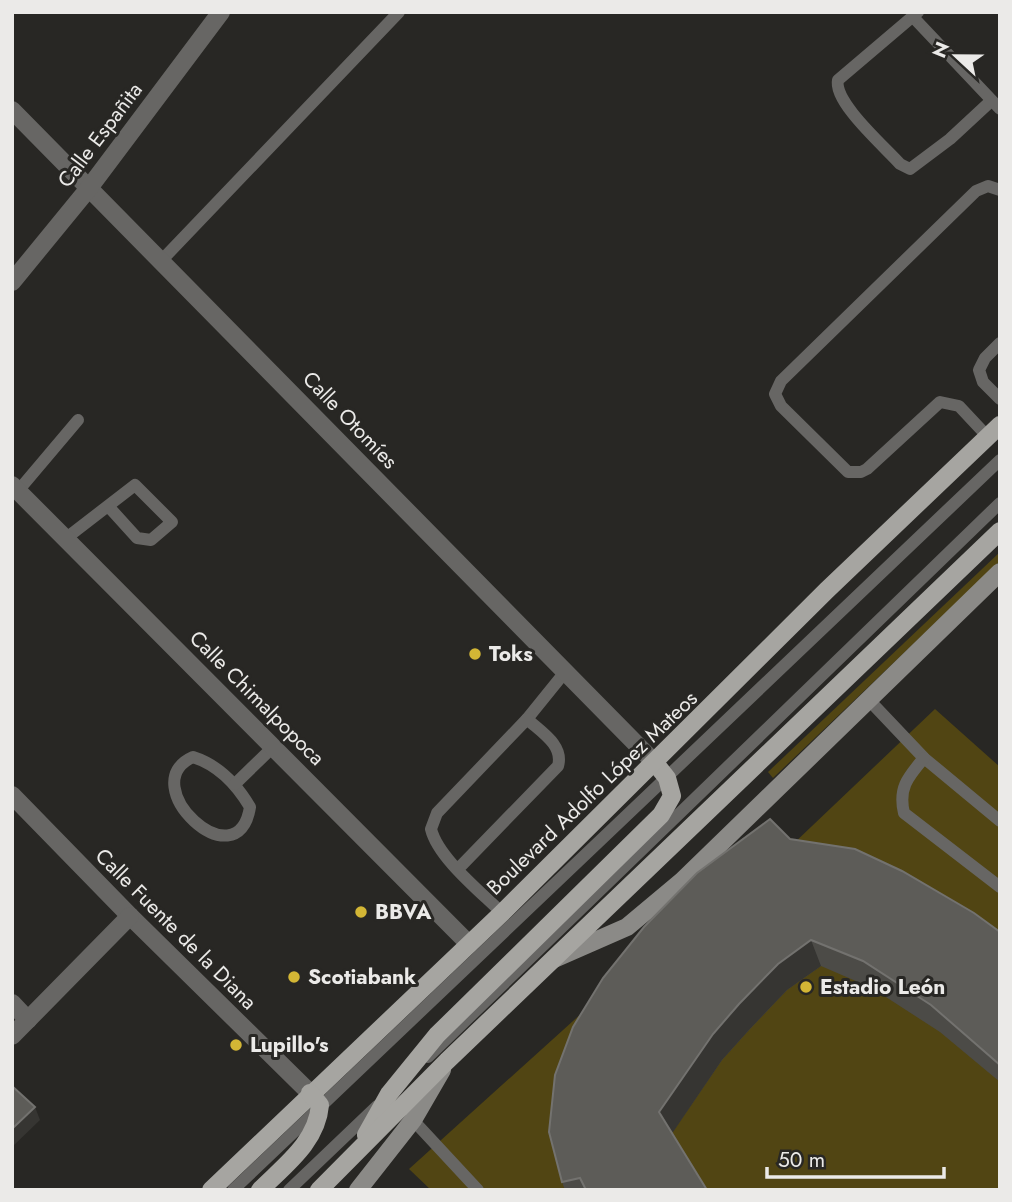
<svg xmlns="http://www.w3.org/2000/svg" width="1012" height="1202" font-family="Jost,sans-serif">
<rect width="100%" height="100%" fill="#282724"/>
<g fill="#514513">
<polygon points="1000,552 1000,561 773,778 768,772"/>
<polygon points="935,709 1000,767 1000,1190 431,1190 409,1169 778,836 791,846"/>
</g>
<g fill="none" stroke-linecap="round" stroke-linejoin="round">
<g stroke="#676664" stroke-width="12">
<path d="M918,12L838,80C833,102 885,147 900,164L910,169L950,139L991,101"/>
<polyline points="913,17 1000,109"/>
<polyline points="161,261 399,12"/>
<polyline points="1000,343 985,358 979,370 983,382 1000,399"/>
<polyline points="988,437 959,406 940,402 867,469 861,472 848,472 781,406 775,394 781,381 976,191 988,186 1000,190"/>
<polyline points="18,491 78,420"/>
<polyline points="65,539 135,485 172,522 151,540 137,538 108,506"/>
<polyline points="868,699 924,758 1000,821"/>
<polyline points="527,719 565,672"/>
<path d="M193,757C218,765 237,785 250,807C238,884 132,784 193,757Z"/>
<path d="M924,758C908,777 898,788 904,813L1000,887"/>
<polyline points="235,784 273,747"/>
<path d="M458,869L558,766C564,745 541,732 527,719L437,813L431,829C438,858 481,892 502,913"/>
<polyline points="428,1057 1000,503"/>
<polyline points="413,1120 478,1190"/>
<polyline points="233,1190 1000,460"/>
<polyline points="289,1190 377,1106"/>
</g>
<g stroke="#676664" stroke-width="18">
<polyline points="12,110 655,763"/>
<polyline points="12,282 89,188 221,12"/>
<polyline points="12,485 469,944"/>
<polyline points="12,795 130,916 310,1093"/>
<polyline points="12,1003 28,1020"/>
<polyline points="12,1036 130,916"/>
</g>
<g stroke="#8b8a87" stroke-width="18">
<polyline points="554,959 627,927 682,881 1000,572"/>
<polyline points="358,1190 413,1120 442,1070"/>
</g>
<g stroke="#a6a5a1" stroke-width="18">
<polyline points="366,1135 389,1094 437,1035 661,815 672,796 667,778 655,763"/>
<polyline points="211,1190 502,913 827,590 1000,425"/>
<path d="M260,1190C285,1165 317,1142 320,1105L310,1093"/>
<polyline points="319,1190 447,1061 1000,531"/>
</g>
</g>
<polygon fill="#4c4b47" points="790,839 1000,932 1000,1082 940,1032 872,988 821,966 787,990 749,1030 722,1060 672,1133 707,1190 565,1190 562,1182"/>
<g fill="#363532">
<polygon points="811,940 821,966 787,990 749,1030 722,1060 669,1138 659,1112 713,1034 739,1004 778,964"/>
<polygon points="35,1107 40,1120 12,1147 12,1129"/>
</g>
<g fill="#5d5c58" stroke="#73726f" stroke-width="2">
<polygon points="770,819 790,839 855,849 902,871 974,913 1000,932 1000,1065 931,1005 863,961 811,940 778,964 739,1004 713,1034 659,1112 707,1190 586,1190 580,1178 562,1182 549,1132 555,1075 573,1027 603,978 644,927 697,873"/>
<polygon points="12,1086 35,1107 12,1129"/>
</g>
<g fill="#d3b635" stroke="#282724" stroke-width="2.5">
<circle cx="475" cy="654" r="7"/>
<circle cx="361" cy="912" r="7"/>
<circle cx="294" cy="977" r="7"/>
<circle cx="806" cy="987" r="7"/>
<circle cx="236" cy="1045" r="7"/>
</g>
<g text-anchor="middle" stroke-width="6" stroke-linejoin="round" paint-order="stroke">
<g font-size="21" fill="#ebeae8" stroke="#282724">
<text transform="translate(100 135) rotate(-53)" y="7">Calle Españita</text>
<text transform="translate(350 420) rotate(46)" y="7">Calle Otomíes</text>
<text transform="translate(257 698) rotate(45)" y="7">Calle Chimalpopoca</text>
<text transform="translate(592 793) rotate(-44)" y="7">Boulevard Adolfo López Mateos</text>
<text transform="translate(176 929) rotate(45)" y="7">Calle Fuente de la Diana</text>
</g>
<g font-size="21" font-weight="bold" fill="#ebeae8" stroke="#282724" text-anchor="start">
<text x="489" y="661">Toks</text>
<text x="375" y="919">BBVA</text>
<text x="308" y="984">Scotiabank</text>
<text x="820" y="994">Estadio León</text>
<text x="250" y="1052">Lupillo's</text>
</g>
</g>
<rect width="1012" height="1202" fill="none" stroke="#ebeae8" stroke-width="28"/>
<g transform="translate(956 56) rotate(292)" stroke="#282724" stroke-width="5" paint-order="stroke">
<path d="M0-5L12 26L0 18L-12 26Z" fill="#ebeae8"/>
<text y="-10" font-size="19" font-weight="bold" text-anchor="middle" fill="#ebeae8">N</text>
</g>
<path d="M767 1167v10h177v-10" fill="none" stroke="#ebeae8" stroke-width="3.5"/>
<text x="778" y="1167" font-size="21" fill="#ebeae8" stroke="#282724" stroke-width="5" paint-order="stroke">50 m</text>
</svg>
